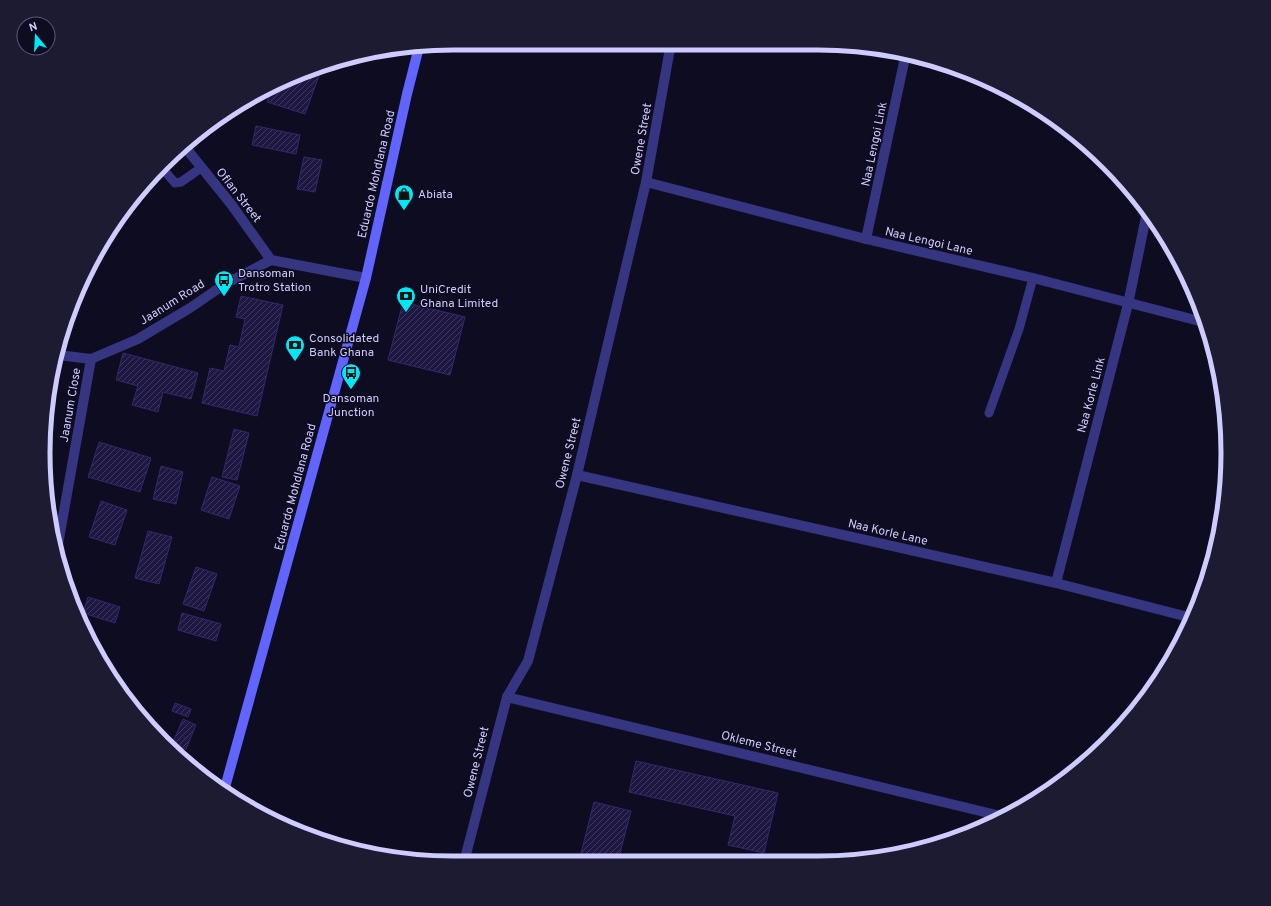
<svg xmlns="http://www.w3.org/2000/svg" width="1271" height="906" font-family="Overpass,sans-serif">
<defs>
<pattern id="building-hatch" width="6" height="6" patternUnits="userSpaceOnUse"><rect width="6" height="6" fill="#1e1742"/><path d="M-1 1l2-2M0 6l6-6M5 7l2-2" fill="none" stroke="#3e375e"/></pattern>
</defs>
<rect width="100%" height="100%" fill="#0e0c20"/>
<g fill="url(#building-hatch)" stroke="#33286f">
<polygon points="310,70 320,73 305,114 267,102 272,87 281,82 293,86 297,74"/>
<polygon points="256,126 300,135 296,154 252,145"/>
<polygon points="304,157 322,160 315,192 297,189"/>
<polygon points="241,296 283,305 257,416 202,403 210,368 224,371 230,345 239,347 245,319 236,317"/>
<polygon points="403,302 465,317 450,375 388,360"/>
<polygon points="123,353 198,373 191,399 163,392 158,412 132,405 138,386 116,380"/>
<polygon points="234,429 249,433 237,480 222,477"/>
<polygon points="99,442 151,458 140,492 88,477"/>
<polygon points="161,466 183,472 176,504 153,499"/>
<polygon points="212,477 240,486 229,519 201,510"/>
<polygon points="101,501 127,510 115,545 89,537"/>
<polygon points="148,531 172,537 159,584 135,578"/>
<polygon points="196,567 217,574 204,611 183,604"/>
<polygon points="88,597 120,607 115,623 83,613"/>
<polygon points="182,613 221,624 216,641 178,630"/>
<polygon points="175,703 191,709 188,717 172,711"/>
<polygon points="183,719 196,725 186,749 172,744"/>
<polygon points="636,761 778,793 764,853 728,845 735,816 629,792"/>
<polygon points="594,802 631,811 618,861 579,861"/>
</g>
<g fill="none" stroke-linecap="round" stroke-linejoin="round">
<g stroke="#353581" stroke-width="9">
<polyline points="162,168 175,183 181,182 201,168"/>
<polyline points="989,413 1019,329 1033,278"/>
</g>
<g stroke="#353581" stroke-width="10">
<polyline points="185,147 231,204 271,260"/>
<polyline points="646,182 866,239 1033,278 1207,323"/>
<polyline points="866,239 906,53"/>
<polyline points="58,355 91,359 138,339 190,308 225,284 271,260 366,278"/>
<polyline points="577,475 1056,583 1192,618"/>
<polyline points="57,550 91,359"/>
<polyline points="1056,583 1128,304 1147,212"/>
<polyline points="507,697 1005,817"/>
<polyline points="464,862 507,697 528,661 577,475 646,182 671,43"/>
</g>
<polyline stroke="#6264ff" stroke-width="10" points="224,791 366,278 407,94 419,47"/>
</g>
<defs>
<g id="shop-pin" transform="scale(1)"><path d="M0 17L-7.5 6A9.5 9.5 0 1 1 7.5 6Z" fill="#00e8f6" stroke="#0e0c20"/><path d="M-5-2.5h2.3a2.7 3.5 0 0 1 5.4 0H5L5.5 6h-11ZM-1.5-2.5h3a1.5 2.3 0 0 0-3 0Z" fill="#111"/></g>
<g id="bus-pin" transform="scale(1)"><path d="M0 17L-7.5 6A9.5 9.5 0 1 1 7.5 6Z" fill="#00e8f6" stroke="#0e0c20"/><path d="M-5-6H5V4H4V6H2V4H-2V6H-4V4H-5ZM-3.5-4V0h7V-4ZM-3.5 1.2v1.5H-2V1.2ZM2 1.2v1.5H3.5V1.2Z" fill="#111"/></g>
<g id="bank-pin" transform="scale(1)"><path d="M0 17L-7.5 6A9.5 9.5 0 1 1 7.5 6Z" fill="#00e8f6" stroke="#0e0c20"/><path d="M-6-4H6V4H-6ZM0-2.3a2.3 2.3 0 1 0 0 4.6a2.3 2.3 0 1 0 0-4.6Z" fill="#111"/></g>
</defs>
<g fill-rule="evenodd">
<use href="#shop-pin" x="404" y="194"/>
<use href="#bus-pin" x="224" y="280"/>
<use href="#bank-pin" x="406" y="296"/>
<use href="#bank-pin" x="295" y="345"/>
<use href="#bus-pin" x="351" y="373"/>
</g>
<g text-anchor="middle" stroke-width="3" stroke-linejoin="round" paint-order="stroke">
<g font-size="12" fill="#cecbff" stroke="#0e0c20">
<text transform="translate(641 139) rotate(-80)" y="4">Owene Street</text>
<text transform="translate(874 144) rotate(-78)" y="4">Naa Lengoi Link</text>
<text transform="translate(376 174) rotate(-77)" y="4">Eduardo Mohdlana Road</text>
<text transform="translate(239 195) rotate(52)" y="4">Oflan Street</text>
<text transform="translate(929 241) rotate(13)" y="4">Naa Lengoi Lane</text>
<text transform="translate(172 302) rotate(-32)" y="4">Jaanum Road</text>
<text transform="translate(1091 395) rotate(-75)" y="4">Naa Korle Link</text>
<text transform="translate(70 405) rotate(-80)" y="4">Jaanum Close</text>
<text transform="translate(568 453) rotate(-76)" y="4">Owene Street</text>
<text transform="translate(295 487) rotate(-75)" y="4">Eduardo Mohdlana Road</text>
<text transform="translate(888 532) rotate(13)" y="4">Naa Korle Lane</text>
<text transform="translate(759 744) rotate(14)" y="4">Okleme Street</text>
<text transform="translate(476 762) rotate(-76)" y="4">Owene Street</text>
</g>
<g font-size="12" fill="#cecbff" stroke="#0e0c20" text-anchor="start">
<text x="418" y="198">Abiata</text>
<text x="238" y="277">Dansoman<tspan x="238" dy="14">Trotro Station</tspan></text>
<text x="420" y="293">UniCredit<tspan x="420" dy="14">Ghana Limited</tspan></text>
<text x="309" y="342">Consolidated<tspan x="309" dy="14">Bank Ghana</tspan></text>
<text x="351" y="402" text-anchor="middle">Dansoman<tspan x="351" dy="14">Junction</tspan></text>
</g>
</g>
<path d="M0 0H1271V906H0ZM453 50H818A403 403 0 0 1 1221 453V453A403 403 0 0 1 818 856H453A403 403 0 0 1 50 453V453A403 403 0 0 1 453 50Z" fill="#1d1b32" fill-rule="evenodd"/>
<path fill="none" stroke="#cecbff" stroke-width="5" d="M453 50H818A403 403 0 0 1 1221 453V453A403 403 0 0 1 818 856H453A403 403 0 0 1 50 453V453A403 403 0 0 1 453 50Z"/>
<g transform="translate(36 36) rotate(342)"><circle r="19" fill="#0e0c20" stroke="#5b5879"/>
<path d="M0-3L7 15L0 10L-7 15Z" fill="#00e8f6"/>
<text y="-6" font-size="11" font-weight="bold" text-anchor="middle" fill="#cecbff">N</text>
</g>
</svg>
